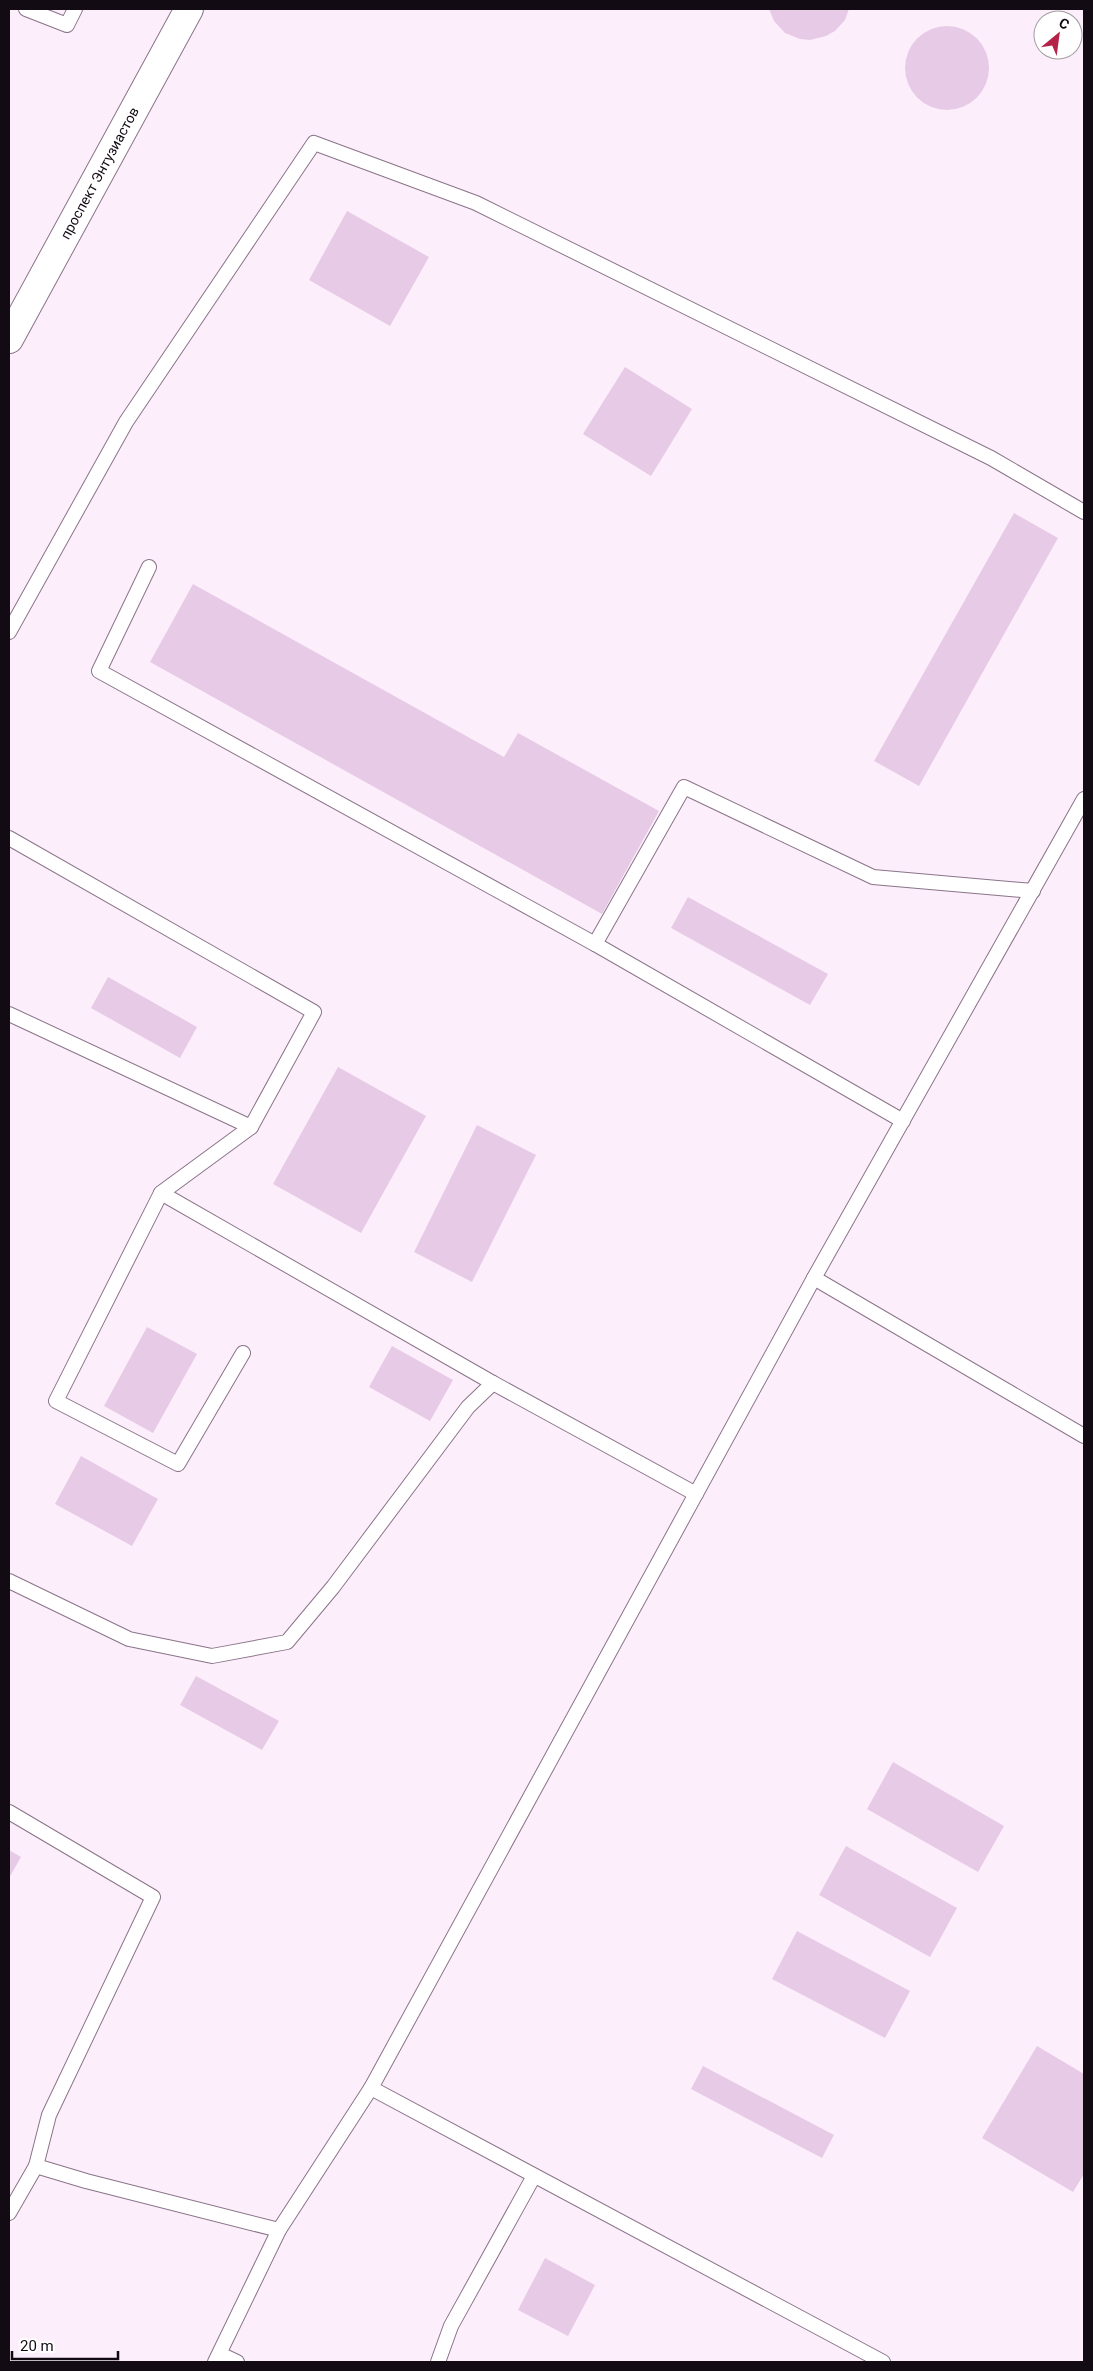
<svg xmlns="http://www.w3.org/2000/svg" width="1093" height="2371" font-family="Roboto,sans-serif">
<rect width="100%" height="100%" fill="#fdeefc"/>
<g fill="#e7cbe6">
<polygon points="769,9 849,9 845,20 835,31 826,36 810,40 800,39 785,33 774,21"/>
<circle cx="947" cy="68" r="42"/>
<polygon points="347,211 429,257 390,326 309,280"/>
<polygon points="625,367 692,409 651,476 583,434"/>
<polygon points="1014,513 1058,538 919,786 874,761"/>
<polygon points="193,584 504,757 518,733 659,811 602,914 150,662"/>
<polygon points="688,897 828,974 810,1005 671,928"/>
<polygon points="108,977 197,1027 180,1058 91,1008"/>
<polygon points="338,1067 426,1116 361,1233 273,1184"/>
<polygon points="477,1125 536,1155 472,1282 414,1252"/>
<polygon points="147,1327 197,1354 153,1433 104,1406"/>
<polygon points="392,1346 453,1380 430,1421 369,1387"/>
<polygon points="81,1456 158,1499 132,1546 55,1504"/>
<polygon points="196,1676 279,1721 262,1750 180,1705"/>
<polygon points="893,1762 1004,1826 978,1872 867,1809"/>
<polygon points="846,1846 957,1908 930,1957 819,1895"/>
<polygon points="9,1850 21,1857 9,1878"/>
<polygon points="797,1931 910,1991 885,2038 772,1979"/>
<polygon points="1037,2046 1084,2074 1084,2174 1073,2192 982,2138"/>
<polygon points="703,2066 834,2135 822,2158 691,2089"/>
<polygon points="545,2258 595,2285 568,2336 518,2310"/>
</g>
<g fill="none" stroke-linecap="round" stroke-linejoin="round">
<g stroke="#8a7489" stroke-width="16">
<g id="service">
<polyline points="26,9 67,25 75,9"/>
<polyline points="149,567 99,671 595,944 684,787 873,877 1033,891"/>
<polyline points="9,632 126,422 314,143 476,203 991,458 1084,512"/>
<polyline points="9,838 314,1012 251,1127 161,1193"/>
<polyline points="595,944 903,1121"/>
<polyline points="9,1014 251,1127"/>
<polyline points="814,1278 1084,1436"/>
<polyline points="243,1353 178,1464 56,1401 161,1193 493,1383"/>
<polyline points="9,1581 129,1639 212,1656 287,1642 333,1587 468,1407 493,1383 696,1494"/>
<polyline points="9,1812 153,1897 49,2115 36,2166"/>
<polyline points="9,2213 36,2166 86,2181 279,2230"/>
<polyline points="220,2354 237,2362"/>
<polyline points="215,2362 279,2230 371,2088"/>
<polyline points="438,2362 451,2326 534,2176"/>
<polyline points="883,2362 371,2088 814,1278 1084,799"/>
</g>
</g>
<g stroke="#8a7489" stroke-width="30">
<g id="tertiary">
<path id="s1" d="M9,339L189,9"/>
</g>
</g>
<use href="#service" stroke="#fff" stroke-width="14"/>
<use href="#tertiary" stroke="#fff" stroke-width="28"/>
</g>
<g text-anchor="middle" stroke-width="4" stroke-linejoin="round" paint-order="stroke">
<g font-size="14" fill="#130b13" stroke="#fff">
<text dy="5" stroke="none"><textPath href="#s1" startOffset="189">проспект Энтузиастов</textPath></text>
</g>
</g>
<rect width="1093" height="2371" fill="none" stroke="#130b13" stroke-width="20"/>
<g transform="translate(1058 35) rotate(29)"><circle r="24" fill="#ffffff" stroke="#a19da1"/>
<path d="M0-4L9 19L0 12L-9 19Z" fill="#b42248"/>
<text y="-8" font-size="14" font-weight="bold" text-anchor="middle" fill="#130b13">С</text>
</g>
<path d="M12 2351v8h106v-8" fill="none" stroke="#130b13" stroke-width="2.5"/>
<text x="20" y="2351" font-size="15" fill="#130b13" stroke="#ffffff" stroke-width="4" paint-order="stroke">20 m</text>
</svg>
